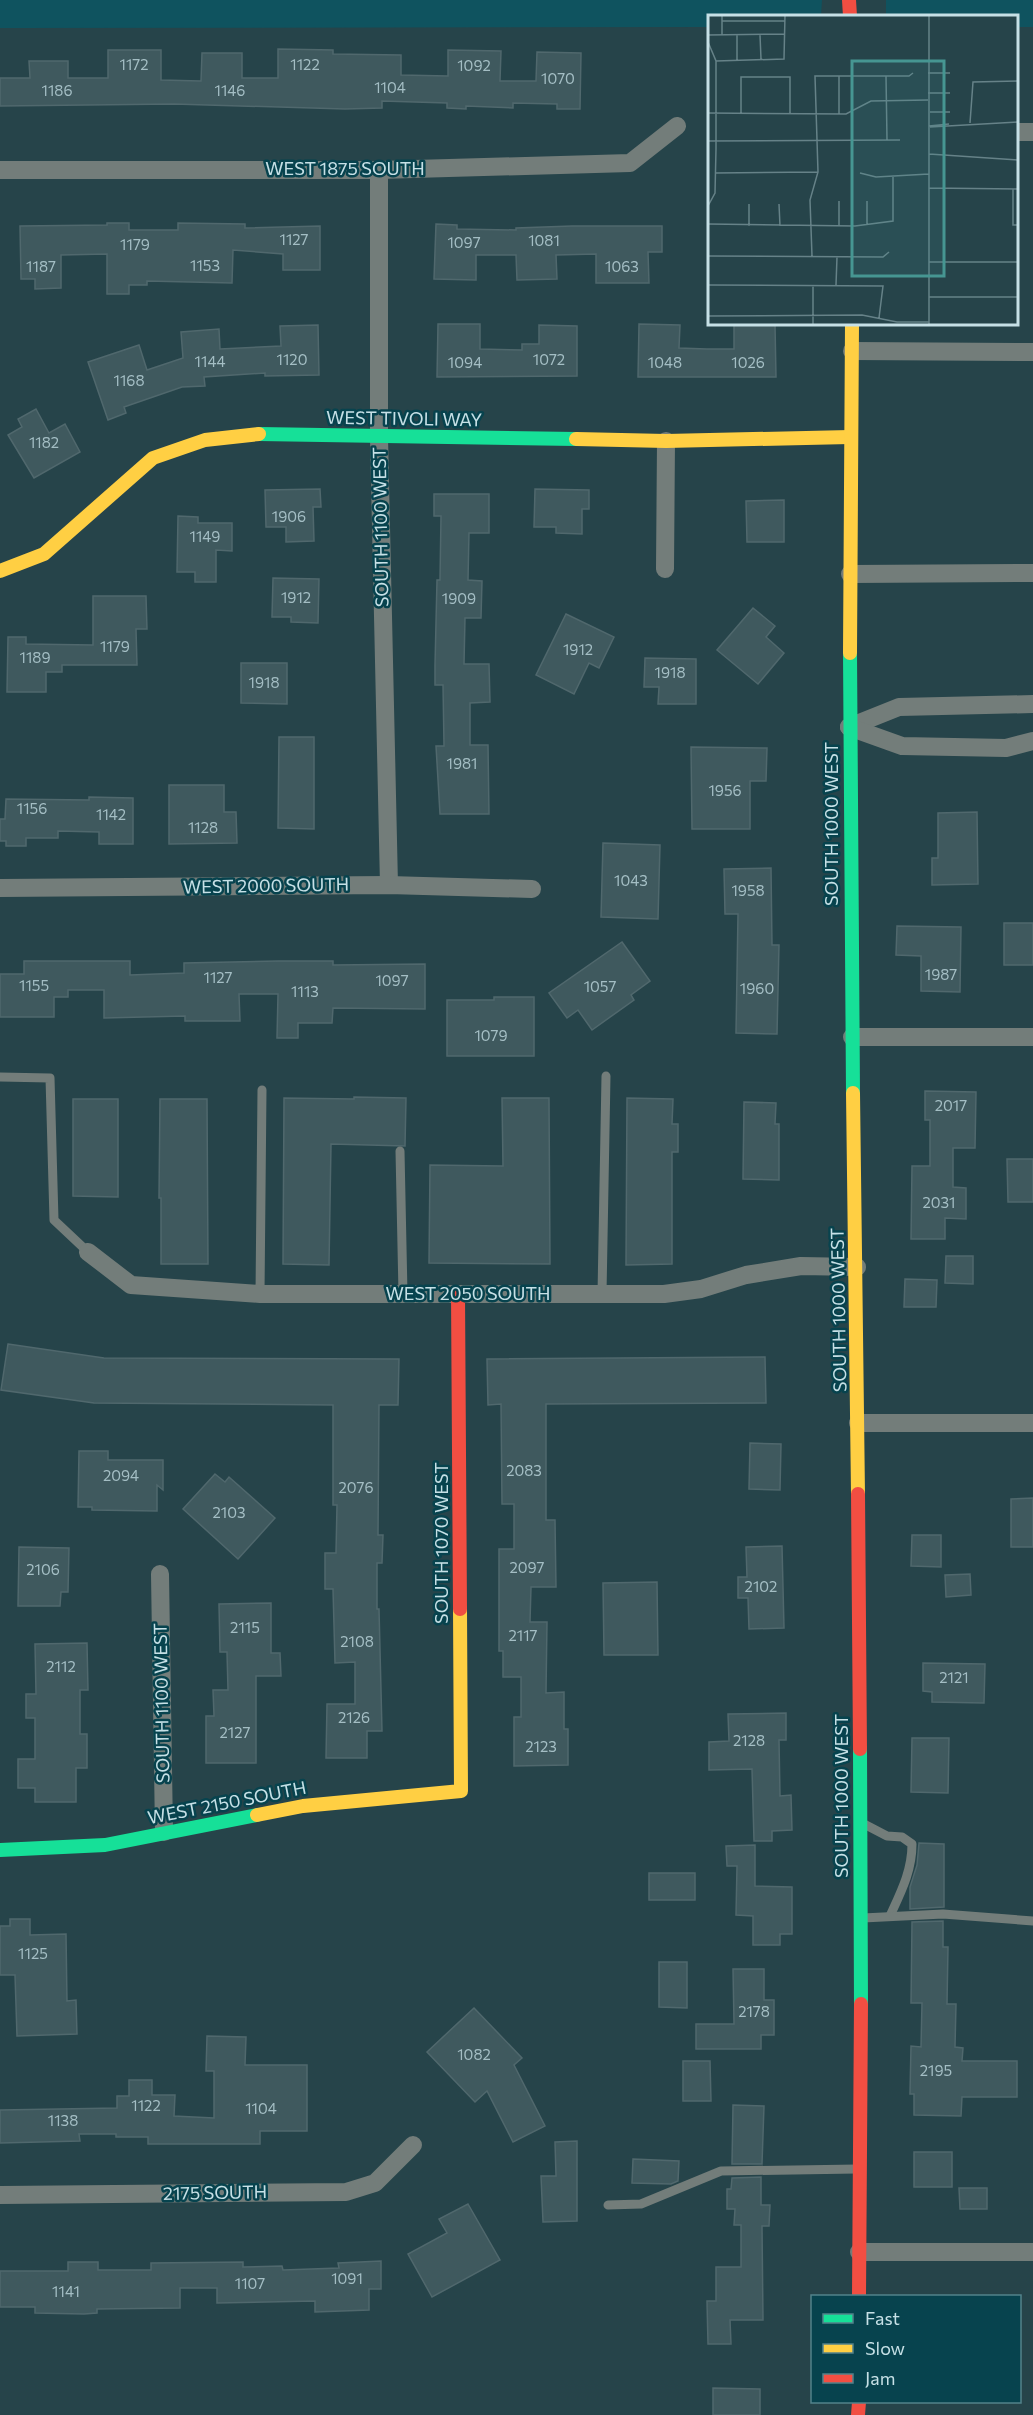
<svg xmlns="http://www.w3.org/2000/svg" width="1033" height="2415" font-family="Commissioner,sans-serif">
<rect width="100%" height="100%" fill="#26444a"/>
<g fill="#0f535f">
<polygon points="0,0 822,0 821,16 709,16 709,27 0,28"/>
<polygon points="886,0 1033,0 1033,27 1017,27 1016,16 886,16"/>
</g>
<g fill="#3f595e" stroke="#50686d" stroke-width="1.5">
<polygon points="278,49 333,50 333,54 401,55 401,75 448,76 448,50 501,51 500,81 536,81 537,52 581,53 580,109 557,109 557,104 513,103 513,108 466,106 466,109 447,108 447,103 382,101 382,108 345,109 174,104 0,106 0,78 30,78 29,61 68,61 68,78 108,78 108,50 161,50 161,80 201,81 202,53 242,53 242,78 278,78"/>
<polygon points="107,223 129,223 129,230 178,230 178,223 245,224 245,228 320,226 320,270 283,270 283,254 233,250 232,283 147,281 147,285 129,285 129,294 107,294 107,254 61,255 61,288 35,289 35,279 21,279 20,226 107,225"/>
<polygon points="436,224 457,225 457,229 516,230 516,228 572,226 662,226 662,252 648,252 649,283 596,283 596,254 556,255 557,279 517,280 516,255 476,255 476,280 434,279"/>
<polygon points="438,324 480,324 480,349 522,350 522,344 539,344 539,325 577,326 577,376 437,377"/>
<polygon points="639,324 680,325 679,348 707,349 734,349 734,324 775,324 776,377 638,377"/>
<polygon points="318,325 319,375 265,376 265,373 204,377 205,386 182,387 124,407 126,413 108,420 88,362 139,345 147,370 183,358 181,332 219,329 220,349 281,346 280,326"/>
<polygon points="36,409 49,433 65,424 80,452 34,478 8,435 22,427 18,419"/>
<polygon points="320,489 321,507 313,507 314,541 286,542 286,527 266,527 265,490"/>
<polygon points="535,489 589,490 589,509 582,509 582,534 556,533 556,527 534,527"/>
<polygon points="434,494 489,494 489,533 469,533 468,580 482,581 481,618 465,618 464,664 489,664 490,702 470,703 470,745 488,745 489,814 440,814 436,746 444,746 443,685 435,685 435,665 437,580 440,580 441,516 434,516"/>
<polygon points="784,500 784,542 747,542 746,501"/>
<polygon points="178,516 198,517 198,523 232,523 232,551 216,550 216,582 195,582 195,572 177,572"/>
<polygon points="273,578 319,579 318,623 291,622 291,617 272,617"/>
<polygon points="93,596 146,596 147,629 136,629 137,665 62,665 62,672 46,672 46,692 7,692 8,637 26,637 26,644 93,645"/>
<polygon points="753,608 775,626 766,637 784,653 758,684 717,650"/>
<polygon points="566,614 614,637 599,668 589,663 574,694 536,675"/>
<polygon points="645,658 696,659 696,704 658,704 659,687 644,687"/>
<polygon points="241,663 287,663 287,704 241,703"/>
<polygon points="279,737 314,737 314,829 278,828"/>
<polygon points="691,747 767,748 766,781 750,781 750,829 692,829"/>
<polygon points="169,785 224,785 224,812 236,812 237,843 169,844"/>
<polygon points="89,797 133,798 133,844 99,844 99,832 58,831 58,838 26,838 26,846 6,846 6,841 0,841 0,819 5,819 6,799 89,800"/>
<polygon points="977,812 978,884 932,885 932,858 938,858 938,813"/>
<polygon points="603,843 660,845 658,919 601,917"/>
<polygon points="771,868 772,945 779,945 777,1034 736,1033 738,914 725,914 724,869"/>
<rect x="1004" y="923" width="29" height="42"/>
<polygon points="897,926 961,927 960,992 921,991 921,956 896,955"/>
<polygon points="622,942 650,981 631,995 634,1000 592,1030 578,1010 567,1018 549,993"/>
<polygon points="24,961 130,961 130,975 184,973 184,963 278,961 333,961 333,965 425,964 425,1009 333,1008 332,1023 298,1023 298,1038 277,1038 278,994 239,994 240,1021 185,1021 185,1016 104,1018 104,990 68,990 68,997 54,997 54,1017 0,1017 0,974 24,974"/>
<polygon points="494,997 534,997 534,1056 447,1056 447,1000 494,1000"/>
<polygon points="925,1091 976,1092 975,1148 953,1148 953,1187 966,1188 966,1219 945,1218 945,1239 911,1239 912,1166 930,1166 930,1120 925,1120"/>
<polygon points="354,1097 406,1098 405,1146 331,1144 329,1265 283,1264 284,1098 354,1099"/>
<polygon points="502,1098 549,1098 550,1264 429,1263 430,1165 503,1166"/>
<polygon points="627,1098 673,1099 672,1124 678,1124 678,1152 672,1152 672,1264 626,1265"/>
<polygon points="73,1099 118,1099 118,1197 73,1196"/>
<polygon points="160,1099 207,1099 208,1264 161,1264 161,1198 159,1198"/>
<polygon points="744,1102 776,1103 775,1124 779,1124 779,1180 743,1179"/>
<polygon points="1007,1159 1033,1159 1033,1202 1008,1202"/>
<polygon points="946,1256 973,1256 973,1284 945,1283"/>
<polygon points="905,1279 937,1280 936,1307 904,1307"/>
<polygon points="8,1344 104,1358 399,1359 398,1405 379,1405 378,1535 383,1535 382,1563 377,1563 377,1609 379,1609 382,1731 367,1731 367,1758 326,1758 327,1704 355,1704 355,1662 335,1663 333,1589 325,1589 325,1553 336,1553 337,1505 333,1505 333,1405 94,1403 1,1390"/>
<polygon points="765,1357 766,1403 546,1404 546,1520 555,1520 556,1587 531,1587 530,1622 547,1622 546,1693 564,1692 564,1729 568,1729 568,1765 514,1766 514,1717 521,1717 521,1677 503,1677 503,1651 499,1651 499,1549 514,1549 514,1504 502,1504 501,1404 488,1405 487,1359"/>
<polygon points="750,1443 781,1444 780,1490 749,1489"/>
<polygon points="79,1451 108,1451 108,1460 163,1460 163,1490 157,1485 157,1511 92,1510 92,1507 78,1507"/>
<polygon points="215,1474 225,1482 229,1477 275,1518 238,1559 183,1509"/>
<polygon points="1033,1498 1033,1547 1011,1547 1011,1499"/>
<polygon points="912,1535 941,1535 941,1567 911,1566"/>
<polygon points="782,1546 784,1628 749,1629 748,1598 738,1598 738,1577 747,1577 746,1547"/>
<polygon points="19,1547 69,1548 68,1592 61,1592 60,1606 18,1606"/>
<polygon points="970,1574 971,1595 946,1597 945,1575"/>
<polygon points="657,1582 658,1655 604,1655 603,1583"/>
<polygon points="271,1603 271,1653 280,1653 281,1676 256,1676 256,1763 206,1763 206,1716 214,1716 213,1690 228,1690 227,1652 220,1652 219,1604"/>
<polygon points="87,1643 88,1690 80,1690 80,1734 87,1734 87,1768 76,1768 76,1802 35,1802 35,1788 18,1788 18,1759 35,1759 35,1718 26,1718 26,1694 36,1694 35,1644"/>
<polygon points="923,1663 985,1664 984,1703 932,1702 932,1692 923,1691"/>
<polygon points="786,1713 786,1740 779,1740 780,1796 791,1795 792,1830 772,1831 772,1841 754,1841 752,1769 709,1770 709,1742 729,1741 728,1714"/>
<polygon points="912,1738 949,1738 948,1793 911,1792"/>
<polygon points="919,1843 944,1844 944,1907 910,1909 910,1887 917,1865"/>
<polygon points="755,1845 755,1886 792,1887 792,1934 780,1934 780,1945 753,1945 753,1916 736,1915 737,1866 727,1866 726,1846"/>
<rect x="649" y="1873" width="46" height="27"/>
<polygon points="10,1919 30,1919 30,1935 66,1934 67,2001 76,2000 77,2034 17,2036 15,1975 0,1975 0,1926 10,1926"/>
<polygon points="943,1921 943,1947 948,1947 947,2004 956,2004 955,2047 963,2048 962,2061 1017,2061 1017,2097 962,2097 961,2116 914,2115 914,2094 910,2094 911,2046 921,2047 922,2003 911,2003 912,1922"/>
<polygon points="659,1962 687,1962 687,2008 659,2007"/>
<polygon points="733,1969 764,1969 764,2000 774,2000 774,2035 761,2035 761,2049 696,2049 696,2024 734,2024"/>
<polygon points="474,2008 522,2058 514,2065 545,2126 513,2142 487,2091 475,2102 427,2052"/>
<polygon points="207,2036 246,2037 245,2065 307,2065 307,2131 260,2131 260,2144 148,2144 148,2137 116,2137 116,2134 79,2134 80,2141 0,2143 0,2110 117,2108 117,2096 129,2096 129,2080 152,2080 152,2095 175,2095 174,2116 214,2118 214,2071 206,2071"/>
<polygon points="683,2061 710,2061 711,2101 683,2101"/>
<polygon points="733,2105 764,2106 762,2164 732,2164"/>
<polygon points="577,2141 577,2221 543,2222 541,2176 556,2176 555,2142"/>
<rect x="914" y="2152" width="38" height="35"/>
<polygon points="633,2159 679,2161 678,2181 671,2184 632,2183"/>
<polygon points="761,2177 761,2205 770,2205 769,2226 762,2226 763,2320 730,2320 731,2344 708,2344 707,2301 716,2301 716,2267 741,2267 741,2225 734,2225 735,2209 727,2209 727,2189 731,2189 732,2178"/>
<polygon points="959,2188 987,2188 987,2209 960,2209"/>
<polygon points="468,2204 500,2260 432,2297 408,2254 447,2233 439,2219"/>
<polygon points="381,2261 381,2289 369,2289 369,2310 315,2312 315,2301 217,2303 217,2288 180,2288 180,2308 97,2309 97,2313 84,2314 35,2313 35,2307 0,2307 0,2271 68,2271 68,2262 98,2262 98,2270 151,2270 151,2263 243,2262 243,2267 282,2266 283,2270 339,2268 338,2263"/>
<polygon points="713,2388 760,2389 760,2415 713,2415"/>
</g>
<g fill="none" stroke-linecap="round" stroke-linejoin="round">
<g stroke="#737d7a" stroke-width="9">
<polyline points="0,1077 50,1078 54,1220 88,1252"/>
<polyline points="400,1151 403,1294"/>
<polyline points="260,1294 262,1090"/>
<polyline points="602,1294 606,1076"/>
<path d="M864,1824L887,1836L902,1837L912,1844C912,1871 901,1892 890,1916"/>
<polyline points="863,1918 943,1914 1033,1921"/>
<polyline points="608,2205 641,2204 721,2171 857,2169"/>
</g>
<g stroke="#737d7a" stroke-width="18">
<polyline points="1016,132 1033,132"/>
<polyline points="0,170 379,170 630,163 677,126"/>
<polyline points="379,170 379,437 389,885"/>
<polyline points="852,351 1033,352"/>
<polyline points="665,569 666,441"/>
<polyline points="850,574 1033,573"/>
<polyline points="849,727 899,707 1033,704"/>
<polyline points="849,727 902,746 1006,748 1033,741"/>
<polyline points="0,888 389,885 532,889"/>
<polyline points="852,1037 1033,1037"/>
<polyline points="88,1252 131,1285 260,1294 664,1294 701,1289 746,1275 801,1266 857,1267"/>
<polyline points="858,1423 1033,1423"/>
<polyline points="160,1574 164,1832"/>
<polyline points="0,2195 346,2192 375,2183 413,2145"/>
<polyline points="859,2252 1033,2252"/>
</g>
<g stroke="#16e098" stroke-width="14">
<polyline points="259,434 576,439"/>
<polyline points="850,653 853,1093"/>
<polyline points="860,1749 861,2004"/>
<polyline points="0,1850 105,1845 257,1815"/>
</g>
<g stroke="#ffcf43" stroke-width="14">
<polyline points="576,439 666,441 850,437"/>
<polyline points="0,571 44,554 153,458 205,440 259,434"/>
<polyline points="850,653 852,324"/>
<polyline points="853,1093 858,1494"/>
<polyline points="257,1815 303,1806 461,1791 460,1609"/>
</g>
<g stroke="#f24e42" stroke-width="14">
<polyline points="849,0 850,16"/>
<polyline points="458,1294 460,1609"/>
<polyline points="858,1494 860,1749"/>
<polyline points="859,2296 861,2004"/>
<polyline points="858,2415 859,2402"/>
</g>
</g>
<g text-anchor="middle" stroke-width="5" stroke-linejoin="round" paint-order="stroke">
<g font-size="15" fill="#a4bec4">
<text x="134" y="70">1172</text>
<text x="305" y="70">1122</text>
<text x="474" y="71">1092</text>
<text x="558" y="84">1070</text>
<text x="390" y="93">1104</text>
<text x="57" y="96">1186</text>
<text x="230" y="96">1146</text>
<text x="294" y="245">1127</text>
<text x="544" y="246">1081</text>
<text x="464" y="248">1097</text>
<text x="135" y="250">1179</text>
<text x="205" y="271">1153</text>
<text x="41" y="272">1187</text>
<text x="622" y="272">1063</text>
<text x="292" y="365">1120</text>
<text x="549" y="365">1072</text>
<text x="210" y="367">1144</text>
<text x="465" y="368">1094</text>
<text x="665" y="368">1048</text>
<text x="748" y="368">1026</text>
<text x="129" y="386">1168</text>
<text x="44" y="448">1182</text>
<text x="289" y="522">1906</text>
<text x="205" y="542">1149</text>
<text x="296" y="603">1912</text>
<text x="459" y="604">1909</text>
<text x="115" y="652">1179</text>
<text x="578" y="655">1912</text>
<text x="35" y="663">1189</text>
<text x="670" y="678">1918</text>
<text x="264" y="688">1918</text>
<text x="462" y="769">1981</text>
<text x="725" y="796">1956</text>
<text x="32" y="814">1156</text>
<text x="111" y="820">1142</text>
<text x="203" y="833">1128</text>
<text x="631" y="886">1043</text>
<text x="748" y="896">1958</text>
<text x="941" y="980">1987</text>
<text x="218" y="983">1127</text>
<text x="392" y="986">1097</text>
<text x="34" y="991">1155</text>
<text x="600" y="992">1057</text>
<text x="757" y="994">1960</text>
<text x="305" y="997">1113</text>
<text x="491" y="1041">1079</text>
<text x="951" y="1111">2017</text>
<text x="939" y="1208">2031</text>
<text x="524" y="1476">2083</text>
<text x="121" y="1481">2094</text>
<text x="356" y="1493">2076</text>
<text x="229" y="1518">2103</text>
<text x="527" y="1573">2097</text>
<text x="43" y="1575">2106</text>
<text x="761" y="1592">2102</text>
<text x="245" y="1633">2115</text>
<text x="523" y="1641">2117</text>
<text x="357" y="1647">2108</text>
<text x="61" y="1672">2112</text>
<text x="954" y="1683">2121</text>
<text x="354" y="1723">2126</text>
<text x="235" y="1738">2127</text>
<text x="749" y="1746">2128</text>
<text x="541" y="1752">2123</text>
<text x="33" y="1959">1125</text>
<text x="754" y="2017">2178</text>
<text x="474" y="2060">1082</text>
<text x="936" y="2076">2195</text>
<text x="146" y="2111">1122</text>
<text x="261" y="2114">1104</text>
<text x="63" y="2126">1138</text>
<text x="347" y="2284">1091</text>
<text x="250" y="2289">1107</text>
<text x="66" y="2297">1141</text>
</g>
<g font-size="18" fill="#c6e0e6" stroke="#07434e">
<text x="345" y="175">WEST 1875 SOUTH</text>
<text transform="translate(404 419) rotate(1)" y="6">WEST TIVOLI WAY</text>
<text transform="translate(381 527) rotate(-91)" y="6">SOUTH 1100 WEST</text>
<text transform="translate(832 824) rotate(-90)" y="6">SOUTH 1000 WEST</text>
<text transform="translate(266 886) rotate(-1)" y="6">WEST 2000 SOUTH</text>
<text x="468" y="1300">WEST 2050 SOUTH</text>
<text transform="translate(839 1310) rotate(-91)" y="6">SOUTH 1000 WEST</text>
<text transform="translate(442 1543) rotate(-90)" y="6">SOUTH 1070 WEST</text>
<text transform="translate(162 1703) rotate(-91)" y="6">SOUTH 1100 WEST</text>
<text transform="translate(842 1796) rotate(-90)" y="6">SOUTH 1000 WEST</text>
<text transform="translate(227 1803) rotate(-11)" y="6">WEST 2150 SOUTH</text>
<text transform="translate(215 2193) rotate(-1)" y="6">2175 SOUTH</text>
</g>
</g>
<g transform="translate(708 15)">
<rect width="310" height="310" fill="#26444a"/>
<path fill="none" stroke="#668288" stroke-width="1.5" d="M14,0V20M14,6H77M0,20L76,19M52,20L53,44M0,27L8,46V134L7,178L0,191M29,45V20M8,46L76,44L77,0M220,58H242M131,61V99M178,61L179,125M220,78H242M222,97H242M0,98L138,99L163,86L220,85M33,98V62H82V98M262,108L265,67L311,66M221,111L241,109M222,112L311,107M0,126L192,125M221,139L311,145M7,158L110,157M152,158L168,162L221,159M221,173L311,174M305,174V210H311M131,186V211M159,186V209M41,189V211M71,189L72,211M0,209L147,211L185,206V162M0,241L175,242L181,237M104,241L102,185L110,157L107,61H201L205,58M221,247H311M0,270L175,271L171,303M128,270L129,242M221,282H311M0,301L154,300L189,307H221M105,310V271M221,310V0"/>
<path fill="#469692" fill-opacity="0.15" stroke="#469692" stroke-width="3" d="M144,46H236V261H144Z"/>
<rect width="310" height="310" fill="none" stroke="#c6e0e6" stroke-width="3"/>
</g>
<rect x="811" y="2295" width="210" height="108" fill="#07434e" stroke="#53828b" stroke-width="1.5"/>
<rect x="823" y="2314" width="30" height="9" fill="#16e098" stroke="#53828b" stroke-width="1.5"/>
<text x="865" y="2325" font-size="18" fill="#c6e0e6">Fast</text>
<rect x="823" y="2344" width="30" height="9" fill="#ffcf43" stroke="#53828b" stroke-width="1.5"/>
<text x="865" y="2355" font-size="18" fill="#c6e0e6">Slow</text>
<rect x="823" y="2374" width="30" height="9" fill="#f24e42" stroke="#53828b" stroke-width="1.5"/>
<text x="865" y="2385" font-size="18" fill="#c6e0e6">Jam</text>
</svg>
